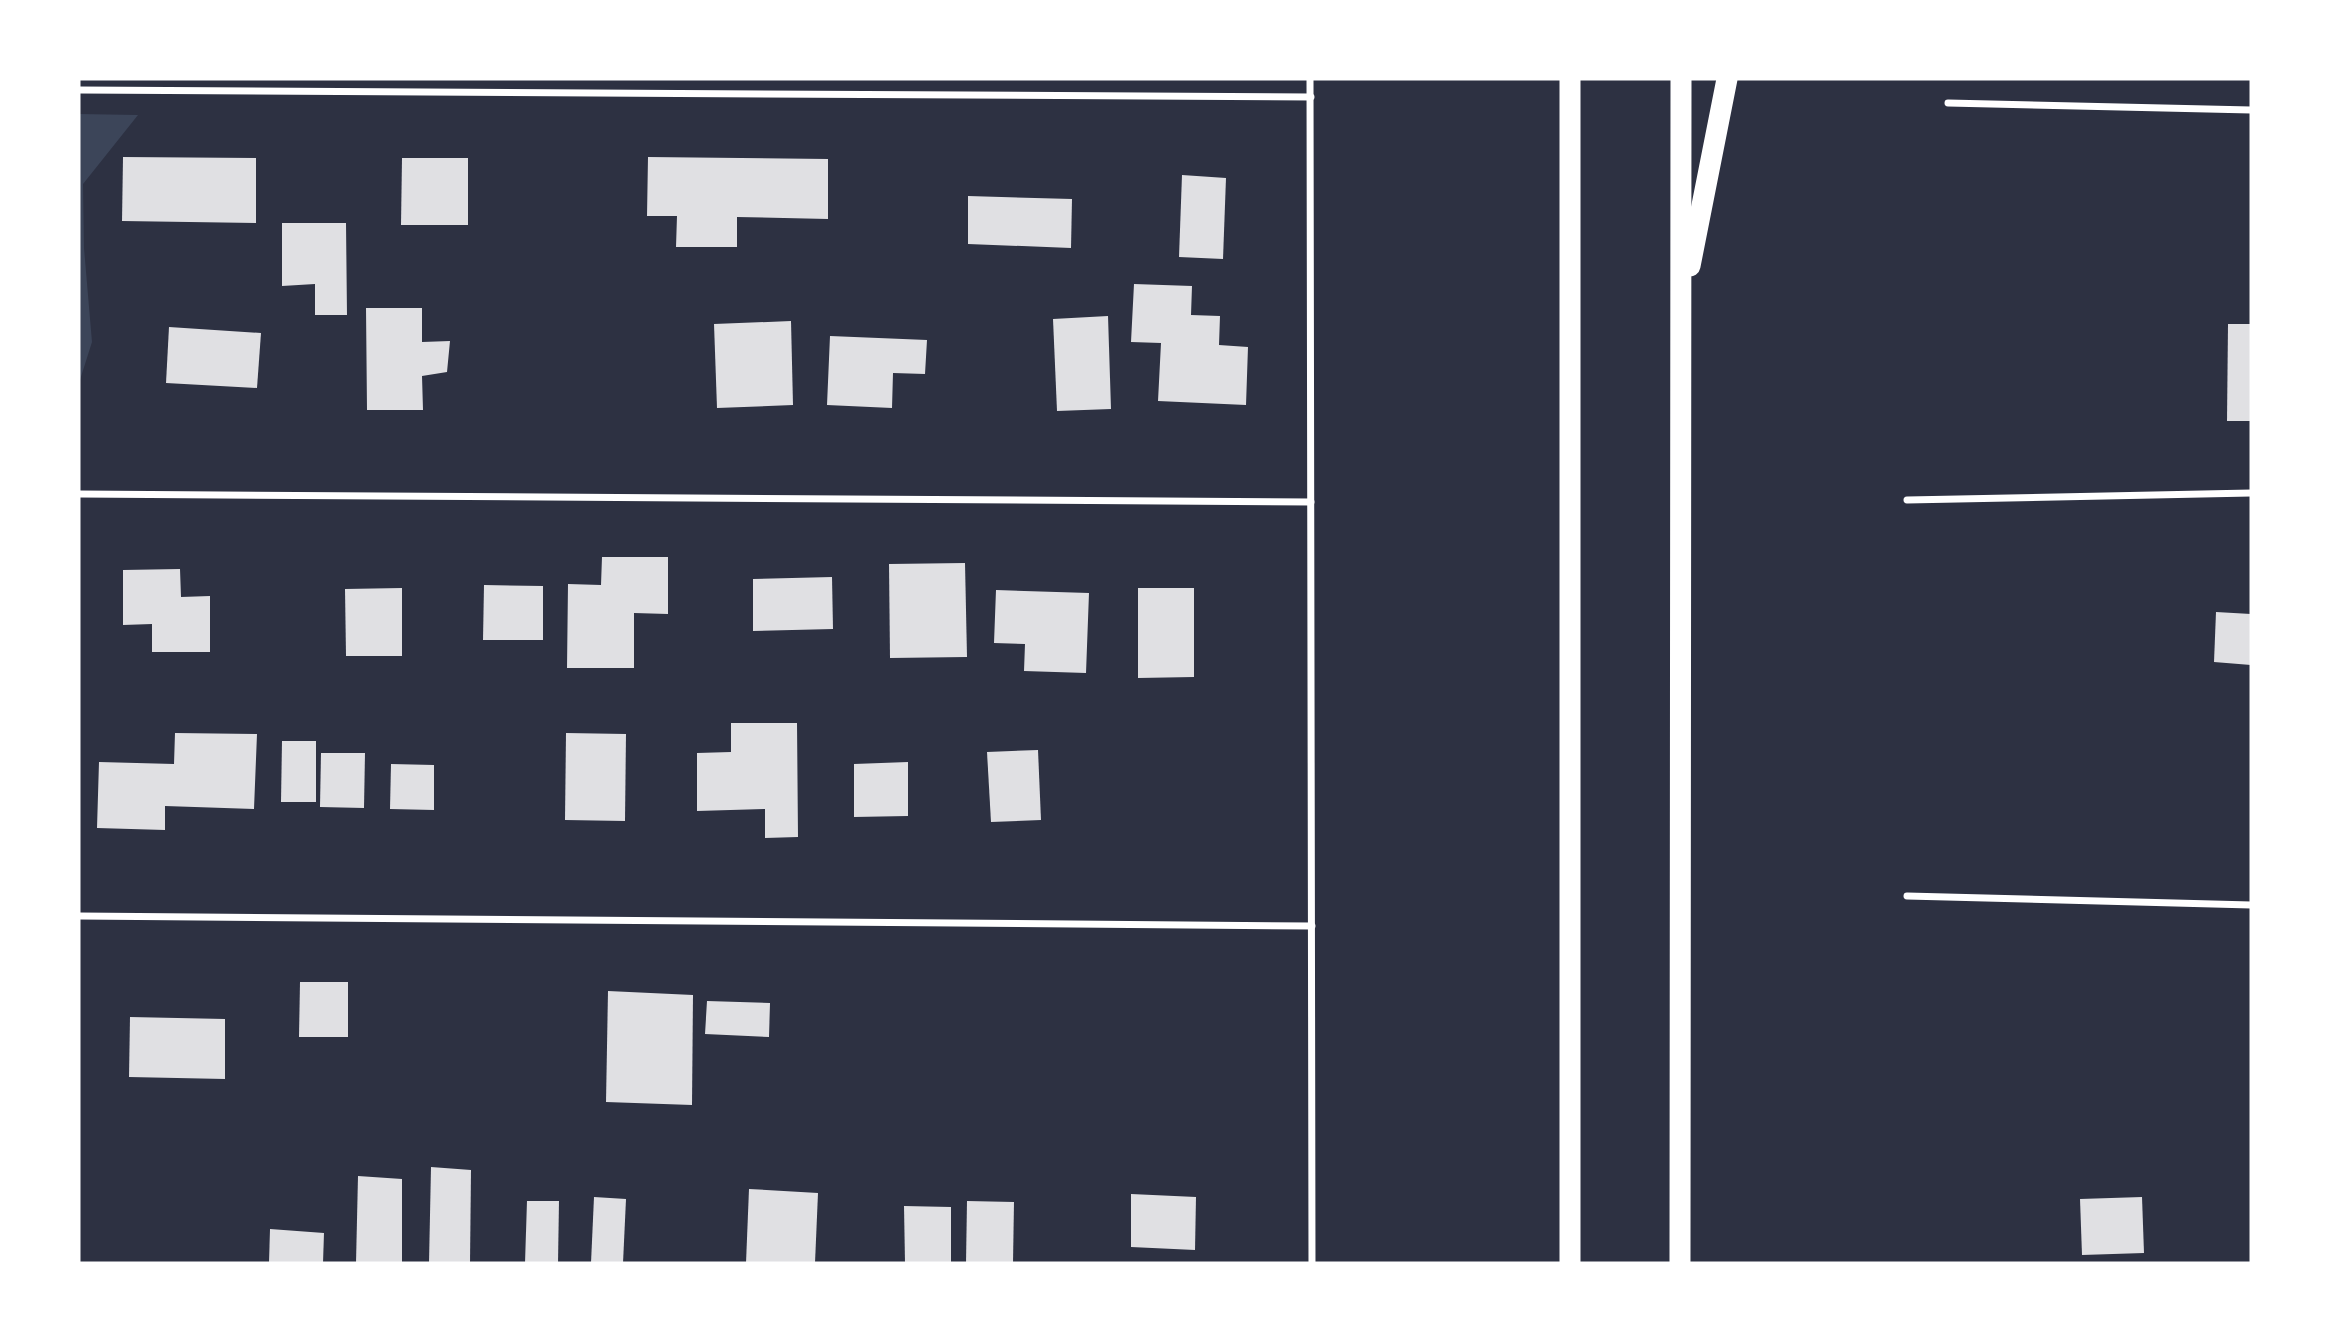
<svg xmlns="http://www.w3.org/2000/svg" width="2330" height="1342" font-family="'DejaVu Sans',sans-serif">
<rect width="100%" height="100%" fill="#2d3142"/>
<polygon fill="#3c4559" points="79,114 138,115 83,184 84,248 92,342 79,383"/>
<g fill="#e0e0e3">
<polygon points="123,157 256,158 256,223 122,221"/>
<polygon points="648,157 828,159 828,219 737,217 737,247 676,247 677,216 647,216"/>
<polygon points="402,158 468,158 468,225 401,225"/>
<polygon points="1182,175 1226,178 1223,259 1179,257"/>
<polygon points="968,196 1072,199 1071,248 968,244"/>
<polygon points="282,223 346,223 347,315 315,315 315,284 282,286"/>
<polygon points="1134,284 1192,286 1191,315 1220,316 1219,345 1248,347 1246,405 1158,401 1161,343 1131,342"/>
<polygon points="366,308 422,308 422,342 450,341 447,372 422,376 423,410 367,410"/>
<polygon points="1108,316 1111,409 1057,411 1053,319"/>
<polygon points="791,321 793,405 717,408 714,324"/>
<polygon points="2228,324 2251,324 2251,421 2227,421"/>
<polygon points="169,327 261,333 257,388 166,383"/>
<polygon points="830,336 927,340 925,374 893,373 892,408 827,405"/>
<polygon points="602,557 668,557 668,614 634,613 634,668 567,668 568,584 601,585"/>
<polygon points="965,563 967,657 890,658 889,564"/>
<polygon points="180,569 181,597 210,596 210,652 152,652 152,624 123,625 123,570"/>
<polygon points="832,577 833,629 753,631 753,579"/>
<polygon points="484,585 543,586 543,640 483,640"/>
<polygon points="402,588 402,656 346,656 345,589"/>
<polygon points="1138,588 1194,588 1194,677 1138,678"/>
<polygon points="996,590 1089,593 1086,673 1024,671 1025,644 994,643"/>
<polygon points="2216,612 2251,614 2251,665 2214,662"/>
<polygon points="731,723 797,723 798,837 765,838 765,809 697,811 697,753 731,752"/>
<polygon points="175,733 257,734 254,809 165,806 165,830 97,828 99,762 174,764"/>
<polygon points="566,733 626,734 625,821 565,820"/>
<polygon points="282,741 316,741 316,802 281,802"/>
<polygon points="1038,750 1041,820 991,822 987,752"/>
<polygon points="321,753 365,753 364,808 320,807"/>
<polygon points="908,762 908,816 854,817 854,764"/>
<polygon points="391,764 434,765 434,810 390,809"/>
<polygon points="300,982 348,982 348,1037 299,1037"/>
<polygon points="608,991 693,995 692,1105 606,1102"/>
<polygon points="707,1001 770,1003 769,1037 705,1034"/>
<polygon points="130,1017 225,1019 225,1079 129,1077"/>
<polygon points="431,1167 471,1170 470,1263 429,1263"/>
<polygon points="358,1176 402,1179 402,1263 356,1263"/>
<polygon points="749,1189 818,1193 815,1263 746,1263"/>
<polygon points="1131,1194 1196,1197 1195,1250 1131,1247"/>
<polygon points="594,1197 626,1199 623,1263 591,1263"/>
<polygon points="2142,1197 2144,1253 2082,1255 2080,1199"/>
<polygon points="527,1201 559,1201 558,1263 525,1263"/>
<polygon points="967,1201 1014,1202 1013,1263 966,1263"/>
<polygon points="904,1206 951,1207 951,1263 905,1263"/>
<polygon points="270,1229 324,1233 323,1263 269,1263"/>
</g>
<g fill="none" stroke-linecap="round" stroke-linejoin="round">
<g stroke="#fff" stroke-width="7">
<polyline points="1310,79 1312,1263"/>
<polyline points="79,90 1311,97"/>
<polyline points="1948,103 2251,110"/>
<polyline points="79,494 1311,502"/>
<polyline points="1907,500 2251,493"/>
<polyline points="1907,896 2251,905"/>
<polyline points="79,916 1312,926"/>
</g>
<g stroke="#fff" stroke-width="21">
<polyline points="1570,79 1570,1263"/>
<polyline points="1690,266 1727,79"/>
<polyline points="1680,1263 1681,79"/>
</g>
</g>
<rect width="2330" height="1342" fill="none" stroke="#ffffff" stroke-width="161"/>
</svg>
